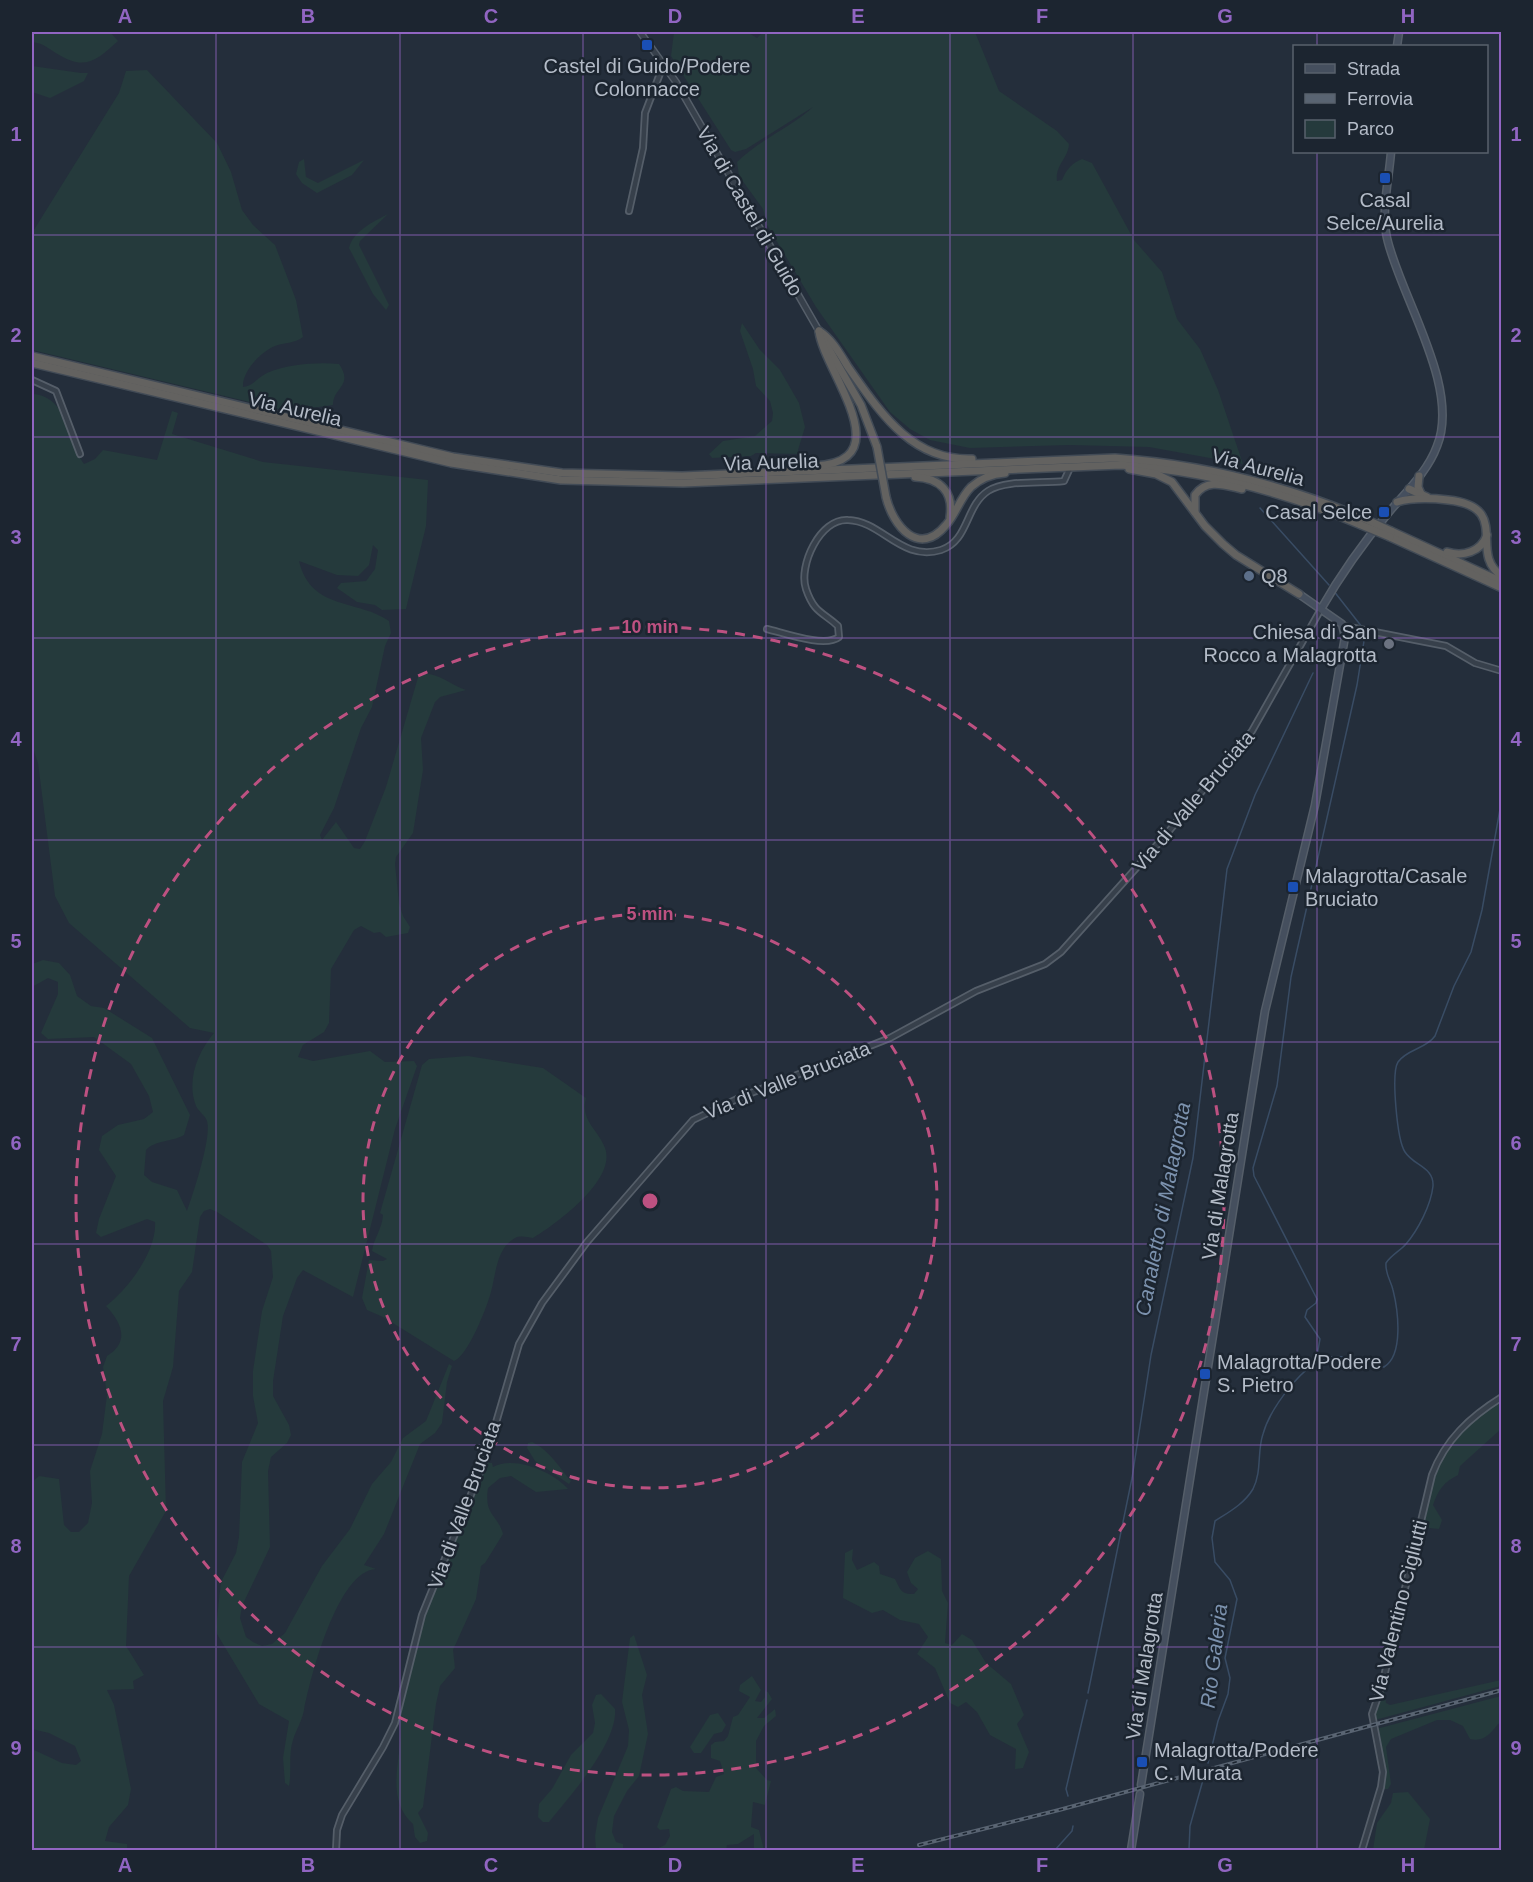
<svg xmlns="http://www.w3.org/2000/svg" width="1533" height="1882" font-family="Helvetica,sans-serif">
<rect width="100%" height="100%" fill="#242e3b"/>
<g fill="#253a3c">
<path d="M32,32H110L118,41C99,58 87,71 61,56C50,50 44,43 32,42Z"/>
<path d="M674,32H747L757,38L763,32H975L999,91L1057,131L1069,144C1068,159 1055,165 1057,181L1062,180C1066,170 1072,163 1082,159L1092,163L1134,240L1162,272L1177,319L1200,349L1218,390L1243,464L1149,447L1070,445L970,448L930,440L910,429L890,412L816,307L767,225L763,209L739,176L737,162C759,140 790,128 813,107L746,149L735,152L731,150L671,56Z"/>
<polygon points="32,66 81,73 88,73 84,81 50,98 32,92"/>
<path d="M147,70L217,143L231,172L242,210L253,225L275,245L296,300L303,337C294,344 285,342 275,346C262,351 242,371 243,387C253,386 258,377 267,373C288,364 317,362 339,364C354,386 333,387 333,405L312,408L304,415L32,350V233L119,93L126,71Z"/>
<polygon points="304,159 306,177 318,183 364,160 352,175 317,193 302,183 296,174 299,162"/>
<path d="M388,214L360,241L359,245L389,305L386,310L373,294L349,248C353,231 373,222 388,214Z"/>
<polygon points="742,323 760,350 780,370 799,403 805,427 798,450 800,454 756,453 751,456 712,458 709,454 723,441 755,436 772,421 773,413 770,401 756,386 753,369 740,331"/>
<path d="M32,394C68,396 67,438 84,464L95,459L103,450L157,460L172,411L178,413L172,434L263,462L428,480L426,526L406,609L382,610L375,605L357,602L337,588L341,583L366,581L375,569L378,550L373,545L369,565L358,576L337,575L299,561C311,611 358,599 389,621L391,633L385,646L372,707L361,728L334,808L320,835L322,840L336,822L354,848L360,849L365,841L386,787L419,674C437,671 450,685 466,690L440,697L435,702L421,738L423,770L413,833L396,857L395,864L399,903L403,916L410,927L408,933L386,937L380,932L374,933L361,926L354,930L331,969L329,1023L324,1032L303,1045L298,1057L313,1061L370,1051L385,1062L414,1061L417,1066L395,1129L353,1297L303,1270L297,1278L283,1316L273,1381V1396L289,1425L291,1435L287,1443L271,1457L268,1471L270,1547L242,1606L240,1618L246,1637L253,1642L262,1646L272,1644L285,1633L322,1566L350,1529L372,1484L391,1462L403,1438L426,1421L449,1364L452,1366L447,1382L442,1423L435,1433L420,1444L384,1534L364,1565L376,1569C337,1571 310,1679 304,1710C302,1721 296,1730 293,1740C288,1755 292,1771 289,1786L285,1783L283,1758L289,1721L259,1704L217,1634L216,1627L221,1582L236,1553L239,1537L242,1462L258,1423L253,1396V1371L262,1311L273,1277L271,1251L267,1245L217,1212L210,1209L204,1211L200,1217L192,1272L179,1291L173,1367L163,1401L166,1511L129,1576L126,1646L144,1675L133,1681L134,1689L107,1690L114,1705L131,1789L128,1805L109,1827L105,1841L127,1844V1850H32V1749L62,1763L76,1765L81,1761L75,1746L49,1733L32,1729V1482L39,1476L59,1479L64,1525L71,1532H79L88,1523L92,1503L90,1471L102,1434L107,1395L103,1367L107,1356C130,1342 122,1323 106,1306C128,1289 157,1251 155,1222L147,1219L101,1237L96,1233L99,1219L116,1176L99,1150L102,1136L118,1125L144,1119L153,1112L149,1096L131,1064L94,1037L48,1039L41,1033L58,994V982L48,978L32,987V964L43,960L59,963L70,975L77,996L91,1006L104,1008L152,1038L190,1115L184,1135C172,1142 155,1140 146,1150L144,1175L152,1182L177,1190L187,1211C193,1194 212,1137 207,1121C205,1115 198,1111 196,1106C186,1080 198,1052 214,1033L190,1028L69,923L55,896L38,763L32,745Z"/>
<path d="M468,1056L543,1068L586,1098C580,1121 598,1129 605,1148C617,1180 555,1225 533,1238C527,1237 520,1235 515,1238C496,1249 496,1274 491,1292C487,1307 468,1356 454,1361L383,1317L367,1310L362,1298L369,1260L383,1261L387,1259L372,1251C374,1238 382,1229 383,1215L380,1213L422,1065L429,1059Z"/>
<path d="M1501,1400V1429L1460,1466L1458,1475C1444,1482 1438,1490 1433,1505L1442,1520L1439,1529L1421,1527C1438,1462 1443,1438 1501,1400Z"/>
<path d="M532,1442C548,1449 560,1468 571,1481L569,1484L535,1461L527,1448L528,1443Z"/>
<path d="M488,1463H492L493,1467C514,1455 554,1472 568,1489L536,1492L511,1476L500,1478L488,1488C484,1516 497,1513 503,1534L485,1563L481,1566L476,1599L453,1650L455,1668L440,1686L436,1704L423,1807L418,1813L428,1833L427,1841L420,1843L415,1837L413,1824C382,1797 405,1752 400,1718L425,1615Z"/>
<path d="M853,1549L852,1560L857,1570L874,1562L879,1566L880,1574L895,1579C900,1589 901,1595 914,1594L918,1589L911,1583L907,1572L915,1558L928,1551L941,1559L942,1591L948,1603L945,1643L952,1645L962,1634L972,1640L986,1663L1011,1684L1024,1715L1017,1724L1029,1752L1023,1768L1015,1769L1016,1749L990,1735L977,1712L966,1702L958,1707L950,1703L935,1668L917,1654L928,1637L919,1624L900,1620L883,1610L872,1613L843,1598L845,1553Z"/>
<polygon points="634,1635 647,1675 642,1695 648,1734 639,1776 627,1791 614,1816 612,1832 616,1842 623,1844 623,1850 596,1850 595,1836 598,1818 628,1746 629,1730 622,1702 630,1638"/>
<polygon points="752,1676 761,1690 755,1701 761,1702 765,1697 765,1691 768,1692 772,1699 757,1718 764,1718 775,1709 776,1716 764,1726 756,1741 756,1768 767,1780 771,1781 765,1805 753,1802 751,1827 759,1830 764,1850 754,1850 754,1834 738,1844 727,1845 726,1850 654,1850 665,1845 670,1836 669,1829 660,1830 657,1827 671,1789 676,1787 683,1791 709,1792 716,1777 724,1774 720,1761 711,1758 711,1745 715,1742 724,1741 728,1736 733,1717 738,1715 750,1697 739,1691 740,1685"/>
<polygon points="1501,1680 1501,1686 1375,1720 1375,1707 1384,1687 1386,1703 1390,1705"/>
<path d="M601,1694L615,1709C618,1743 569,1797 549,1822H543L538,1817L539,1804L552,1789L571,1755L593,1733L595,1723L592,1705L596,1695Z"/>
<path d="M1501,1696V1723L1498,1724C1490,1734 1484,1742 1470,1739L1463,1726L1450,1720H1437L1391,1739L1386,1747L1391,1784L1388,1789H1384C1386,1768 1384,1749 1376,1729Z"/>
<polygon points="718,1713 726,1725 722,1732 714,1734 701,1753 694,1753 690,1747 710,1715"/>
<polygon points="1408,1792 1430,1819 1424,1850 1373,1850 1377,1823 1391,1803 1393,1793"/>
</g>
<g fill="none" stroke-linecap="round" stroke-linejoin="round">
<g stroke="#394c64" stroke-width="1.5">
<polyline points="1260,508 1329,585"/>
<polyline points="1333,590 1362,627"/>
<polyline points="1316,1361 1320,1339 1305,1317 1307,1310 1316,1303 1317,1299 1254,1176 1253,1168 1277,1086 1291,977 1357,685 1364,641 1363,632"/>
<polyline points="1088,1693 1132,1478 1151,1355 1193,1158 1227,869 1255,795 1313,673"/>
<path d="M1208,1763L1218,1721L1228,1694L1230,1678L1225,1658L1237,1599L1230,1580L1215,1562L1212,1538L1215,1521C1229,1512 1244,1504 1253,1489C1262,1472 1257,1451 1263,1434C1270,1409 1304,1361 1331,1357C1351,1354 1367,1368 1384,1367C1404,1355 1398,1310 1393,1290C1391,1281 1385,1274 1386,1263C1391,1255 1400,1251 1406,1244C1418,1230 1431,1205 1433,1186C1434,1167 1414,1166 1405,1152C1397,1140 1391,1073 1398,1062C1407,1049 1426,1049 1435,1036L1454,986L1471,952L1482,910L1502,798"/>
<polyline points="1068,1796 1066,1789 1087,1700"/>
<polyline points="194,1850 263,1850"/>
<polyline points="1055,1850 1072,1831 1073,1826"/>
<polyline points="1189,1850 1190,1826 1203,1780"/>
</g>
<g stroke="#555e69" stroke-width="8">
<g id="minor">
<polyline points="629,211 643,148 645,113 664,63"/>
<polyline points="32,380 56,391 80,454"/>
<polyline points="1344,626 1446,646 1475,663 1502,671"/>
<path d="M767,629C784,633 825,648 839,637L838,626C823,612 814,613 806,589C798,566 820,518 848,520C882,521 901,562 941,550C969,541 965,506 988,491C1006,479 1043,484 1064,481L1069,470"/>
<polyline points="336,1850 337,1830 342,1815 383,1747 395,1723 422,1615 485,1460 519,1344 542,1303 587,1242 693,1120 741,1097 890,1038 976,991 1045,964 1061,952 1164,837 1252,731 1321,609"/>
<path d="M1362,1850L1381,1787L1383,1772L1372,1714L1382,1685L1432,1475C1445,1440 1470,1417 1502,1397"/>
</g>
</g>
<g stroke="#555e69" stroke-width="8">
<polyline id="tertiary" points="640,32 676,82 819,331"/>
</g>
<g stroke="#555e69" stroke-width="9">
<g id="secondary">
<polyline points="1397,46 1399,32"/>
<path d="M1321,609C1341,574 1363,543 1389,512C1406,492 1428,471 1437,446C1461,387 1400,296 1387,238C1381,211 1389,179 1391,152"/>
<polyline points="1141,1785 1265,1011 1315,805 1345,637 1342,624 1299,594"/>
<polyline points="1131,1850 1140,1794"/>
</g>
</g>
<g stroke="#424b56" stroke-width="10">
<g id="trunk">
<path d="M819,331C832,339 840,354 848,367C880,412 911,461 972,459"/>
<polyline points="823,339 861,405 877,447"/>
<path d="M32,356L453,457L562,473L682,476L1115,458C1201,464 1285,485 1365,519"/>
<path d="M32,363L451,463L561,480L683,483L1121,465C1204,471 1285,492 1361,525"/>
<path d="M815,466C903,461 823,370 819,331"/>
<polyline points="1129,469 1156,474 1172,482 1205,526 1223,544 1236,555 1299,594"/>
<polyline points="1419,476 1418,487 1421,494"/>
<path d="M915,477C940,478 954,492 950,517"/>
<polyline points="1409,489 1427,497"/>
<path d="M886,497C893,526 919,558 946,525C956,514 960,498 971,487C981,478 992,474 1005,473"/>
<path d="M1397,502C1414,497 1431,498 1448,500C1513,507 1467,553 1502,576"/>
<path d="M1195,512V495C1207,478 1224,485 1242,489"/>
<polyline points="1391,531 1502,582"/>
<polyline points="1390,537 1502,588"/>
<path d="M1447,552C1463,557 1481,552 1487,535"/>
</g>
</g>
<use href="#minor" stroke="#37404b" stroke-width="4.5"/>
<use href="#tertiary" stroke="#37404b" stroke-width="5"/>
<use href="#secondary" stroke="#454f5e" stroke-width="6"/>
<use href="#trunk" stroke="#636260" stroke-width="7"/>
<g stroke="#596472" stroke-width="4">
<polyline id="rail" points="919,1845 1059,1810 1502,1690"/>
</g>
<use href="#rail" stroke="#1c2530" stroke-width="1.5" stroke-dasharray="4.5" stroke-linecap="butt"/>
<g stroke="#424b56" stroke-width="10" stroke-linecap="butt">
<g id="trunk-bridge">
<polyline points="877,447 886,497"/>
<polyline points="1365,519 1391,531"/>
<polyline points="1361,525 1390,537"/>
</g>
</g>
<use href="#trunk-bridge" stroke="#636260" stroke-width="7"/>
</g>
<path fill="none" stroke="#9165c2" stroke-width="1.5" stroke-opacity="0.55" d="M216,32V1850M400,32V1850M583,32V1850M766,32V1850M950,32V1850M1133,32V1850M1317,32V46M1317,152V1850M32,235H1502M32,437H1502M32,638H1502M32,840H1502M32,1042H1502M32,1244H1502M32,1445H1502M32,1647H1502"/>
<g fill="none" stroke="#bd5181" stroke-width="3" stroke-dasharray="10 8">
<circle cx="650" cy="1201" r="287"/>
<circle cx="650" cy="1201" r="574"/>
</g>
<g fill="#1a4fb4" stroke="#1c2530" stroke-width="2">
<rect x="641" y="39" width="12" height="12" rx="3"/>
<rect x="1379" y="172" width="12" height="12" rx="3"/>
<rect x="1378" y="506" width="12" height="12" rx="3"/>
<rect x="1287" y="881" width="12" height="12" rx="3"/>
<rect x="1199" y="1368" width="12" height="12" rx="3"/>
<rect x="1136" y="1756" width="12" height="12" rx="3"/>
</g>
<circle fill="#5c6f8a" stroke="#1c2530" stroke-width="2" cx="1249" cy="576" r="6"/>
<circle fill="#6b7280" stroke="#1c2530" stroke-width="2" cx="1389" cy="644" r="6"/>
<g text-anchor="middle" stroke-width="5" stroke-linejoin="round" paint-order="stroke">
<g font-size="20" fill="#b3bbc7" stroke="#1c2530" text-anchor="start">
<text x="647" y="73" text-anchor="middle">Castel di Guido/Podere<tspan x="647" dy="23">Colonnacce</tspan></text>
<text x="1385" y="207" text-anchor="middle">Casal<tspan x="1385" dy="23">Selce/Aurelia</tspan></text>
<text x="1372" y="519" text-anchor="end">Casal Selce</text>
<text x="1261" y="583">Q8</text>
<text x="1377" y="639" text-anchor="end">Chiesa di San<tspan x="1377" dy="23">Rocco a Malagrotta</tspan></text>
<text x="1305" y="883">Malagrotta/Casale<tspan x="1305" dy="23">Bruciato</tspan></text>
<text x="1217" y="1369">Malagrotta/Podere<tspan x="1217" dy="23">S. Pietro</tspan></text>
<text x="1154" y="1757">Malagrotta/Podere<tspan x="1154" dy="23">C. Murata</tspan></text>
</g>
<g font-size="20" fill="#b3bbc7" stroke="#1c2530">
<text transform="translate(750 211) rotate(60)" y="7">Via di Castel di Guido</text>
<text transform="translate(295 409) rotate(13)" y="7">Via Aurelia</text>
<text transform="translate(771 462) rotate(-2)" y="7">Via Aurelia</text>
<text transform="translate(1258 467) rotate(15)" y="7">Via Aurelia</text>
<text transform="translate(1193 801) rotate(-50)" y="7">Via di Valle Bruciata</text>
<text transform="translate(787 1080) rotate(-22)" y="7">Via di Valle Bruciata</text>
<text transform="translate(1220 1186) rotate(-81)" y="7">Via di Malagrotta</text>
<text transform="translate(464 1505) rotate(-70)" y="7">Via di Valle Bruciata</text>
<text transform="translate(1398 1611) rotate(-76)" y="7">Via Valentino Cigliutti</text>
<text transform="translate(1144 1666) rotate(-81)" y="7">Via di Malagrotta</text>
</g>
<g font-size="21" font-style="italic" fill="#7c92ae" stroke="#1c2530">
<text transform="translate(1163 1209) rotate(-79)" y="7">Canaletto di Malagrotta</text>
<text transform="translate(1214 1656) rotate(-83)" y="7">Rio Galeria</text>
</g>
</g>
<circle cx="650" cy="1201" r="9" fill="#bd5181" stroke="#1c2530" stroke-width="3"/>
<g font-size="18" text-anchor="middle" font-weight="bold" fill="#bd5181" stroke="#1c2530" stroke-width="5" stroke-linejoin="round" paint-order="stroke">
<text x="650" y="633">10 min</text>
<text x="650" y="920">5 min</text>
</g>
<rect width="1533" height="1882" fill="none" stroke="#1c2530" stroke-width="66"/>
<rect x="1293" y="45" width="195" height="108" fill="#1c2530" stroke="#58616c" stroke-width="1.5"/>
<rect x="1305" y="64" width="30" height="9" fill="#454f5e" stroke="#58616c" stroke-width="1.5"/>
<text x="1347" y="75" font-size="18" fill="#b3bbc7">Strada</text>
<rect x="1305" y="94" width="30" height="9" fill="#596472" stroke="#58616c" stroke-width="1.5"/>
<text x="1347" y="105" font-size="18" fill="#b3bbc7">Ferrovia</text>
<rect x="1305" y="120" width="30" height="18" fill="#253a3c" stroke="#58616c" stroke-width="1.5"/>
<text x="1347" y="135" font-size="18" fill="#b3bbc7">Parco</text>
<rect x="33" y="33" width="1467" height="1816" fill="none" stroke="#9165c2" stroke-width="2"/>
<g font-size="20" text-anchor="middle" font-weight="bold" fill="#9165c2">
<text x="125" y="23">A</text>
<text x="308" y="23">B</text>
<text x="491" y="23">C</text>
<text x="675" y="23">D</text>
<text x="858" y="23">E</text>
<text x="1042" y="23">F</text>
<text x="1225" y="23">G</text>
<text x="1408" y="23">H</text>
<text x="16" y="141">1</text>
<text x="1516" y="141">1</text>
<text x="16" y="342">2</text>
<text x="1516" y="342">2</text>
<text x="16" y="544">3</text>
<text x="1516" y="544">3</text>
<text x="16" y="746">4</text>
<text x="1516" y="746">4</text>
<text x="16" y="948">5</text>
<text x="1516" y="948">5</text>
<text x="16" y="1150">6</text>
<text x="1516" y="1150">6</text>
<text x="16" y="1351">7</text>
<text x="1516" y="1351">7</text>
<text x="16" y="1553">8</text>
<text x="1516" y="1553">8</text>
<text x="16" y="1755">9</text>
<text x="1516" y="1755">9</text>
<text x="125" y="1872">A</text>
<text x="308" y="1872">B</text>
<text x="491" y="1872">C</text>
<text x="675" y="1872">D</text>
<text x="858" y="1872">E</text>
<text x="1042" y="1872">F</text>
<text x="1225" y="1872">G</text>
<text x="1408" y="1872">H</text>
</g>
</svg>
